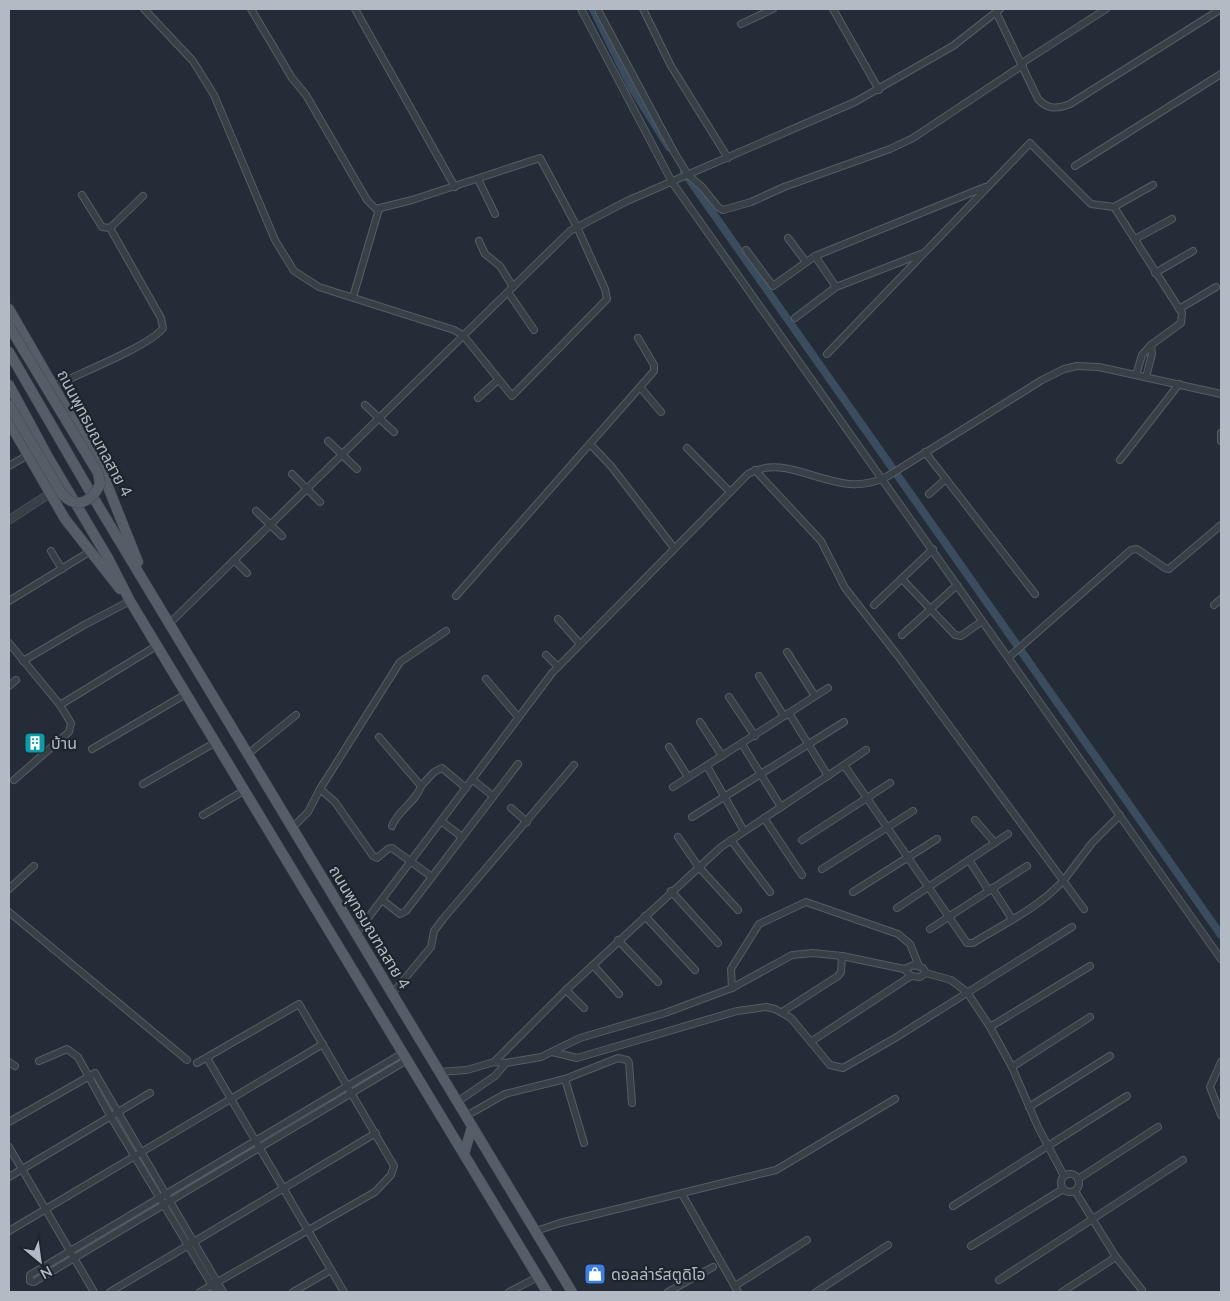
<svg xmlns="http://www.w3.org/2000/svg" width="1230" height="1301" font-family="Lato,'Noto Sans Thai',sans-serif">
<rect width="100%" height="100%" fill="#242d37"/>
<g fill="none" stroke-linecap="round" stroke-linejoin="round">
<g stroke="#3b4c5e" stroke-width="8">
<polyline points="593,9 632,88 669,147"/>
<polyline points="684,172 1221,935"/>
</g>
<g stroke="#555d65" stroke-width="8">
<g id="minor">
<polyline points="144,9 193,61 214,95 275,240 294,271 319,287 454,330 463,335 512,396 607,299 605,289 577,227 540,158 412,200 376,209 367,200 306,95 292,78 251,9"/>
<polyline points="355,9 455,187"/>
<polyline points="581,9 672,182 1221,959"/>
<polyline points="643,9 671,66 728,158"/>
<polyline points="833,9 879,90"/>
<polyline points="599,12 674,152 688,175 702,187 718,207 723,210 751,202 784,187 890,149 913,138 1023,65"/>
<path d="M996,12L1038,99C1048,110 1057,109 1070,104L1221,9"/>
<polyline points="741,24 773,9"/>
<polyline points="1022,63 1106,9"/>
<polyline points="1075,166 1221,74"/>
<polyline points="478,179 495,214"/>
<polyline points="82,195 102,227 110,228"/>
<polyline points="1114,207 1153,185"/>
<polyline points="788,238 806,262"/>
<polyline points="1135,239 1172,219"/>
<polyline points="479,241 485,254 500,266 513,287"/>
<polyline points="746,250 773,286 815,256 985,187"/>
<polyline points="815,256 836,287"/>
<polyline points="1155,273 1193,251"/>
<polyline points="508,292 534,330"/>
<polyline points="353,297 379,209"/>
<polyline points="1179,309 1216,287"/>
<polyline points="795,318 836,287 921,254"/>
<polyline points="827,354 1030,143 1091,204 1114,207 1182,313 1181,323 1151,345"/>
<polyline points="1136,375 1142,355 1151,345 1152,354 1146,377"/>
<path d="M54,386C78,374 150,346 163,328L161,318L110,228L143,196"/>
<polyline points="640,387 661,412"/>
<polyline points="478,398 498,380"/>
<polyline points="365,405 394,432"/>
<polyline points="1221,433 1221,441"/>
<polyline points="328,441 357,469"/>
<polyline points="591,445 611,466 674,548"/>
<polyline points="687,448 730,492"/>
<polyline points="925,452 1035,594"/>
<polyline points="1120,460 1179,384"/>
<polyline points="9,466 28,455"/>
<polyline points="755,470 821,541 845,588 898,656 1084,909"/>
<polyline points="292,474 320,502"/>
<polyline points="929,494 946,479"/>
<polyline points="256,511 282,536"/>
<polyline points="51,551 62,569"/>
<polyline points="234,560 247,573"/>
<polyline points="902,579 955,635 961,636 978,624"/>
<polyline points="456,596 654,371 654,365 638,338"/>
<polyline points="9,601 89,552"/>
<polyline points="874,605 933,549"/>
<polyline points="1214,605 1221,599"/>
<polyline points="558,619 580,644"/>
<polyline points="170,623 570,231 627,201 855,102 953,46 1000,9"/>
<polyline points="902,635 957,585"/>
<polyline points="9,643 60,705"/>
<polyline points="787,652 815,696"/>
<polyline points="546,655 558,667"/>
<polyline points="1009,657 1131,550 1137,549 1165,568 1169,569 1221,525"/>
<polyline points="23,661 84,625 130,601"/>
<polyline points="759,676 784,716"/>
<polyline points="486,679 518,717"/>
<polyline points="9,686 16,680"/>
<polyline points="729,697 755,736"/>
<polyline points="789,713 828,776"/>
<polyline points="700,722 722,756"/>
<polyline points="379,737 421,786 434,772 442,768 466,788"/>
<polyline points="742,744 781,807"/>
<polyline points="669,747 688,777"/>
<polyline points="92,749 186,694"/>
<path d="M866,750L844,765L967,943H973C1002,925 1036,909 1060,884"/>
<polyline points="248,754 296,715"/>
<polyline points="707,766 744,831"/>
<polyline points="14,780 69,732 71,723 60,705 158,645"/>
<polyline points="473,780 493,796"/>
<polyline points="143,784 216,742"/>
<polyline points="673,787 828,688"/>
<polyline points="320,789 400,662 446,631"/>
<polyline points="511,808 527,822"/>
<polyline points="203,815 245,790"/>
<polyline points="692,817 844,722"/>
<polyline points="764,818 802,875"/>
<polyline points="975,820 995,843"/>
<polyline points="441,821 462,837"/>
<path d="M392,826C398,810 416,802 421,786"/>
<polyline points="292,828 308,812 320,789 335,802 373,856 377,858 388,849 392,848 432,877"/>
<polyline points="678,837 698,866 738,910"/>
<polyline points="731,840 770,892"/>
<polyline points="802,840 890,783"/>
<polyline points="969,860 989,891"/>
<polyline points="822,869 913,811"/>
<polyline points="1064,880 1092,843 1120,815"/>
<polyline points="992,888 1012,919"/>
<polyline points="9,889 34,866"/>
<polyline points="671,891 718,943"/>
<polyline points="853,892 937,839"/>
<polyline points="382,900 400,914 406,911 518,764"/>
<polyline points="897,908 1008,834"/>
<polyline points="9,912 187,1060"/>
<polyline points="645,916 695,970"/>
<polyline points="930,929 1027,866"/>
<path d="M356,934L552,673L748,474C792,449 836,504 888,476L1042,380L1064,369L1077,366L1099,367L1221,394"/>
<polyline points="618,940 658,982"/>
<polyline points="593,965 619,994"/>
<polyline points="904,969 911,976 920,977 926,973 951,980 967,992 990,1027 1012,1067 1038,1127 1064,1176"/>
<polyline points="732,988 731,969 759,924 806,902 898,934 910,944 919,966"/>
<polyline points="566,990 584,1008"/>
<polyline points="392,994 431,947 434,931 443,919 574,765"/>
<polyline points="782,1012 838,976 841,972 842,956"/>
<polyline points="990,1027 1090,966"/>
<polyline points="812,1041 911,976"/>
<polyline points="552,1052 577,1058 737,1011 766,1007 775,1009 791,1018 830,1065 843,1068 895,1038 1072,927"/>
<polyline points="403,1053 30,1275 30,1281 34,1282 407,1060"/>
<polyline points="207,1058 344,1292"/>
<polyline points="39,1061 67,1049 78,1057 111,1117 216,1292"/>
<polyline points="9,1062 15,1066"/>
<polyline points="494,1062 566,990 721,847 844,765"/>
<polyline points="1221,1062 1210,1087 1221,1115"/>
<polyline points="197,1063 299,1004 394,1166 391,1175 375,1192 200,1292"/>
<polyline points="1012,1067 1090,1017"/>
<polyline points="439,1072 467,1070 494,1062 506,1063 541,1057 580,1038 665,1013 732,988 792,955 813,953 842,956 904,969 914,965 923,968 926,973"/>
<polyline points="565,1079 584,1143"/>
<polyline points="457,1102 495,1076 506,1063"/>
<polyline points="1029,1107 1110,1056"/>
<polyline points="466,1116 505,1094 565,1079 618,1058 627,1060 629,1063 632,1103"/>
<polyline points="9,1122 95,1073 223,1292"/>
<polyline points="9,1147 94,1292"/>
<circle cx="1070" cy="1183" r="9"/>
<polyline points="9,1177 150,1093"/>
<polyline points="1078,1179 1158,1127"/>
<polyline points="1075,1191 1116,1257 1142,1290"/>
<polyline points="682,1194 738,1292"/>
<polyline points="953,1206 1127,1096"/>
<polyline points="9,1231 323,1044"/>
<polyline points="536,1231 560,1223 776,1170 895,1099"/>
<polyline points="971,1246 1063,1189"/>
<polyline points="999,1280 1183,1160"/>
<polyline points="735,1286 807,1240"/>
<polyline points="110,1292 376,1133"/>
<polyline points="293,1292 331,1270"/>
<polyline points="509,1292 538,1277"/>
<polyline points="668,1292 713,1267"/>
<polyline points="816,1292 888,1245"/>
<polyline points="1062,1292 1116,1257"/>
</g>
</g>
<g stroke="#555d65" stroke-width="9">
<polyline id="tertiary" points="9,520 49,494"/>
</g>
<g stroke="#404850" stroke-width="11">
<g id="primary">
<polyline points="9,309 100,467 138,562"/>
<polyline points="9,352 99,507 572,1292"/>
<polyline points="9,385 48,457 108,558 130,601 547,1292"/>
<polyline points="9,422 65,519 120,589"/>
<polyline points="464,1154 472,1127"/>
</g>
</g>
<use href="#minor" stroke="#373f47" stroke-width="6"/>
<use href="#tertiary" stroke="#373f47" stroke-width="8"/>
<use href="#primary" stroke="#555e67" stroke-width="10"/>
<g stroke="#404850" stroke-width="11" stroke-linecap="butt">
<path id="primary-bridge" d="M9,326L98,473L100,484C92,502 76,510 62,494L9,405"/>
</g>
<use href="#primary-bridge" stroke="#555e67" stroke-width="10"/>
</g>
<defs>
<g id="building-square" transform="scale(1.125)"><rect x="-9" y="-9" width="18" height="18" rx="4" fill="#0f9aa8" stroke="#1c242c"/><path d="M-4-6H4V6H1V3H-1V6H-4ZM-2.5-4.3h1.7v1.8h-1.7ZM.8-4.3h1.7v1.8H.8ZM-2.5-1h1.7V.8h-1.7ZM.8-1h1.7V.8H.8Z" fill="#fff"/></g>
<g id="shop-square" transform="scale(1.125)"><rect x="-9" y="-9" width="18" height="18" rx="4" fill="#3f7fe0" stroke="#1c242c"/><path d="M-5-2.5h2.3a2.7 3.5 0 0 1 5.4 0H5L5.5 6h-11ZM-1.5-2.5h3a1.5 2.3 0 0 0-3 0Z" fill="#fff"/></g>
</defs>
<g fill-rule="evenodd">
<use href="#building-square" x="35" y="743"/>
<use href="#shop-square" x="595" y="1274"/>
</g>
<g text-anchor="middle" stroke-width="4.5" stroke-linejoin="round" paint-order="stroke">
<g font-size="16" fill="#b2bac3" stroke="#1c242c">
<text transform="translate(95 433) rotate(62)" y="6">ถนนพุทธมณฑลสาย 4</text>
<text transform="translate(370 927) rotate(59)" y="6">ถนนพุทธมณฑลสาย 4</text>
</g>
<g font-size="16" fill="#b2bac3" stroke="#1c242c" text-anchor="start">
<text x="51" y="749">บ้าน</text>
<text x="611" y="1280">ดอลล่าร์สตูดิโอ</text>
</g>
</g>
<rect width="1230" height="1301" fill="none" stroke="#b2bac3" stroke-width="20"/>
<g transform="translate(40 1261) rotate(151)" stroke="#1c242c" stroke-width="4" paint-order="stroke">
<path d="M0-4L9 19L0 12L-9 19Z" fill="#b2bac3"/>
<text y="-8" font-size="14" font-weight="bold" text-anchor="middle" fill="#b2bac3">N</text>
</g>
</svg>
